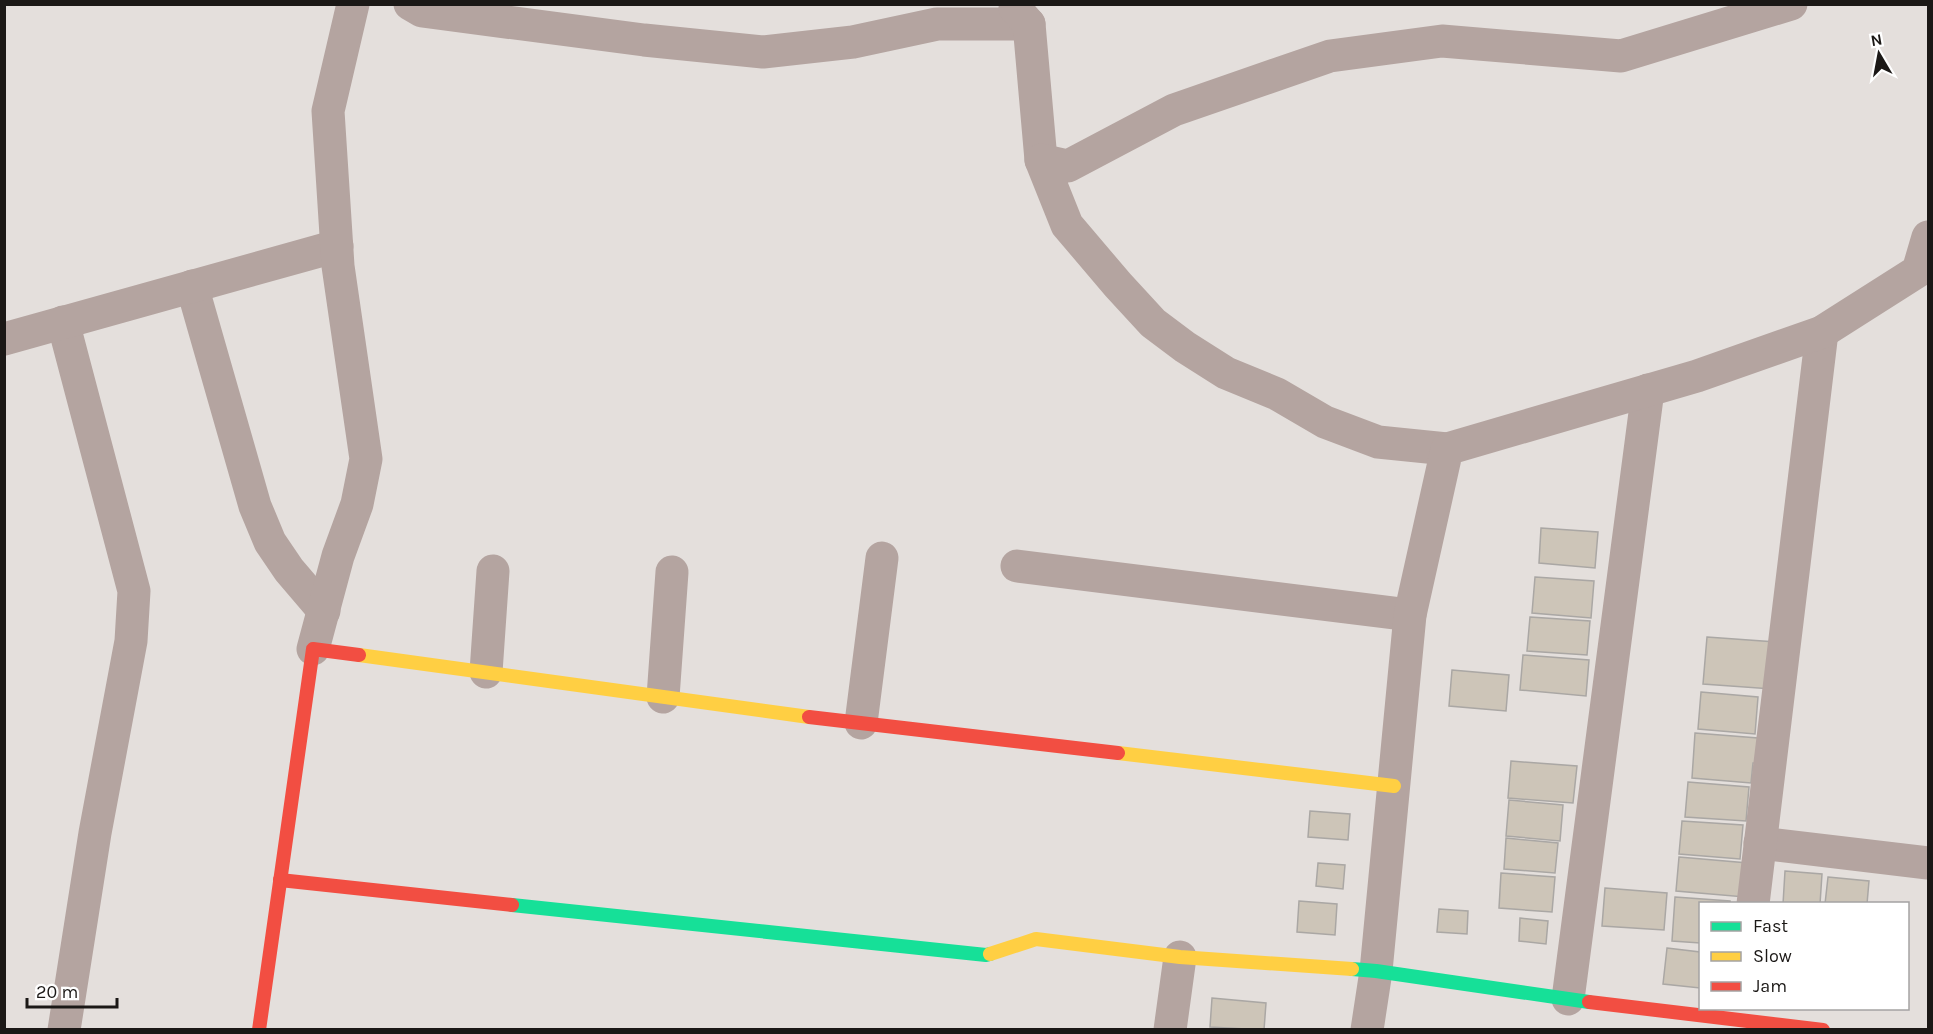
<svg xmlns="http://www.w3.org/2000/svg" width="1933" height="1034" font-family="Karla,sans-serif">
<rect width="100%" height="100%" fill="#e4dfdc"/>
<g fill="#cdc5b8" stroke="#aaa7a4" stroke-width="1.5">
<polygon points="1541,528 1598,532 1595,568 1539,563"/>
<polygon points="1535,577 1594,581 1591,618 1532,613"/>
<polygon points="1530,617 1590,621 1587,655 1527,651"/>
<polygon points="1707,637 1776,642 1772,689 1703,684"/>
<polygon points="1523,655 1589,660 1586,696 1520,690"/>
<polygon points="1452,670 1509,675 1506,711 1449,706"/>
<polygon points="1701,692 1758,697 1755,734 1698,729"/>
<polygon points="1695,733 1758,738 1756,763 1753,763 1751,783 1692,778"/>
<polygon points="1511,761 1577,766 1573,803 1508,798"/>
<polygon points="1688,782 1749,787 1746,821 1685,817"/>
<polygon points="1509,800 1563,805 1560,841 1506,836"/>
<polygon points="1310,811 1350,814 1348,840 1308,837"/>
<polygon points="1682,821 1743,825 1740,859 1679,854"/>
<polygon points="1506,838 1558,843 1555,873 1504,869"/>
<polygon points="1679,857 1748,863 1745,897 1676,891"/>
<polygon points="1318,863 1345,865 1343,889 1316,886"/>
<polygon points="1785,871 1822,874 1820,904 1783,904"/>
<polygon points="1501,873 1555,877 1552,912 1499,908"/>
<polygon points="1828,877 1869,881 1867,904 1825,904"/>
<polygon points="1605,888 1667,893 1664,930 1602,926"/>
<polygon points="1675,897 1730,901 1730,904 1700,904 1700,943 1672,941"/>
<polygon points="1299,901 1337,904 1335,935 1297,932"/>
<polygon points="1439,909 1468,911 1467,934 1437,932"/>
<polygon points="1520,918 1548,921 1546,944 1519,941"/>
<polygon points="1667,948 1700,952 1700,988 1663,984"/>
<polygon points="1212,998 1266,1003 1264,1030 1210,1027"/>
</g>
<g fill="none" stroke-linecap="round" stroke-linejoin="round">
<g stroke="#b4a4a0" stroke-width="33">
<polyline points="410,4 422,11 644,40 763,52 853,42 937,24 1029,24"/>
<polyline points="1015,8 1029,24 1041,160"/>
<polyline points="192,286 255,506 270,542 289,570 324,611"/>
<polyline points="63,322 134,591 131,641 95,833 64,1030"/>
<polyline points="4,339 337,246"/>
<polyline points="1447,449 1378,442 1325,422 1277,394 1226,373 1185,347 1153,323 1118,285 1067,225 1041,160 1068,166 1174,110 1330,56 1442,41 1621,56 1791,4"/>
<polyline points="1017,566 1410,615"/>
<polyline points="313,649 338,556 357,504 366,459 338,266 328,111 353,4"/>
<polyline points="486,672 493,571"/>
<polyline points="663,697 672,572"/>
<polyline points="861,723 882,558"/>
<polyline points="1760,843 1928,863"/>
<polyline points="1753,904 1822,332"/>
<polyline points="1568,999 1648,390"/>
<polyline points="1170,1030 1180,957"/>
<polyline points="1367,1030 1376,971 1410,615 1447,449 1697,376 1822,332 1918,271 1928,237"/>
</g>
<g stroke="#16e098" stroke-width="14">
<polyline points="512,905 986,955 990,954"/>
<polyline points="1352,969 1376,971 1589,1002"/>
</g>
<g stroke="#ffcf43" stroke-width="14">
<polyline points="359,655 809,717"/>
<polyline points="1118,753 1394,786"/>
<polyline points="990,954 1036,939 1180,957 1352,969"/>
</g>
<g stroke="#f24e42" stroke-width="14">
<polyline points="809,717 1118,753"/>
<polyline points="280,880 512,905"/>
<polyline points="1589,1002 1823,1030"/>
<polyline points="259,1030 313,649 359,655"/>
</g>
</g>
<rect width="1933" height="1034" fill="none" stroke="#1b1816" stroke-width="12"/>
<rect x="1699" y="902" width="210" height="108" fill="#ffffff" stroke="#a4a3a2" stroke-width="1.5"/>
<rect x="1711" y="922" width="30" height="9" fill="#16e098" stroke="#a4a3a2" stroke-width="1.5"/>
<text x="1753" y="932" font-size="18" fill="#1b1816">Fast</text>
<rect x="1711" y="952" width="30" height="9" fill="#ffcf43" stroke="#a4a3a2" stroke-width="1.5"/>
<text x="1753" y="962" font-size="18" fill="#1b1816">Slow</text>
<rect x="1711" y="982" width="30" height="9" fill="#f24e42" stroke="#a4a3a2" stroke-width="1.5"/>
<text x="1753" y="992" font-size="18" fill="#1b1816">Jam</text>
<g transform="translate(1879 54) rotate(350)" stroke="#ffffff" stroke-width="4.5" paint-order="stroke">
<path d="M0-4.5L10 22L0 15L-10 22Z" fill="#1b1816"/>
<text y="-9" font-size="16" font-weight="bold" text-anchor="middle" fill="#1b1816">N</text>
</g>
<path d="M27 998v9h90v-9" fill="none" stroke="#1b1816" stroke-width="3"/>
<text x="36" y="998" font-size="18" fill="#1b1816" stroke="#ffffff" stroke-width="4.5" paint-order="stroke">20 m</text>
</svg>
